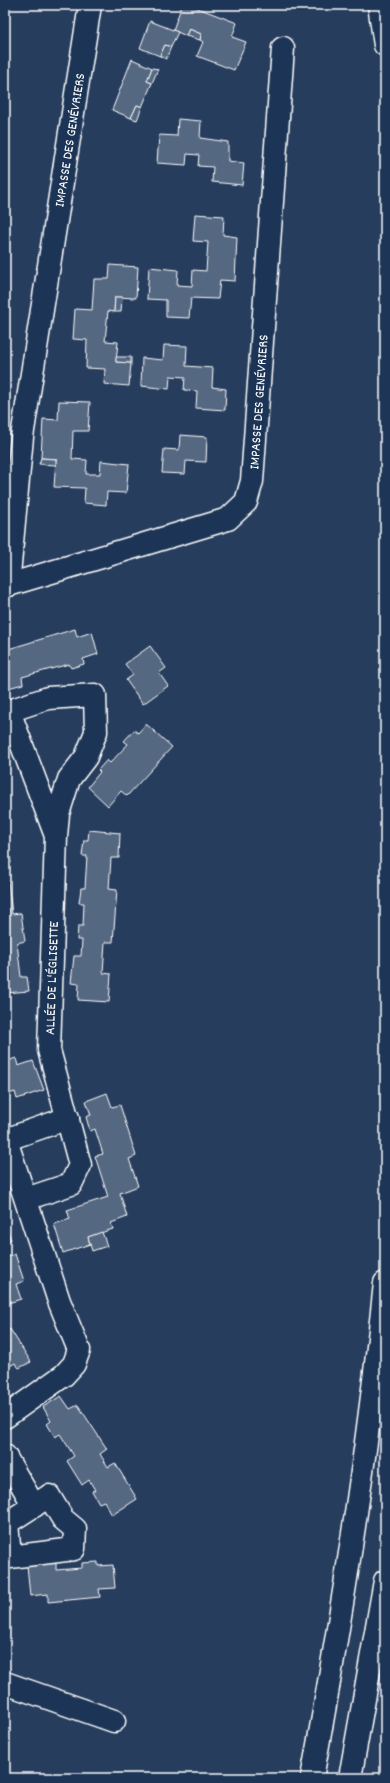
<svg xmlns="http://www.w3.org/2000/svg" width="390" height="1783" font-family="Dekko,sans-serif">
<rect width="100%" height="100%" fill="#263d5e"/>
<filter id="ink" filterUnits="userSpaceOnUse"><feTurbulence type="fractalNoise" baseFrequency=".025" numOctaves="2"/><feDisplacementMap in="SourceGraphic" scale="8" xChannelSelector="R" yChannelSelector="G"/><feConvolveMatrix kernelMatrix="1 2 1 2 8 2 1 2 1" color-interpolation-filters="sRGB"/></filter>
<g filter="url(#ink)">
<g fill="#556781" stroke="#fff">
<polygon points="182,5 190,5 237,23 232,37 246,42 234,70 197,56 203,42 200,40 201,34 189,29 186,36 173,30"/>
<polygon points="150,21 178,32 171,47 165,45 160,56 140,48"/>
<polygon points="189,29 201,34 200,40 186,36"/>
<polygon points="165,45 171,47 166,59 160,56"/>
<polygon points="132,59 152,68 147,81 152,83 142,107 137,105 131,118 112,110"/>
<polygon points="152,68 158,69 152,83 147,81"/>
<polygon points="137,105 142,107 137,120 131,118"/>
<polygon points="178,119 201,121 200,138 228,142 228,161 244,163 242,185 212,182 213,167 198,166 199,155 187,154 186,165 157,163 159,135 177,136"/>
<polygon points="195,214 224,216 223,235 237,237 235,281 220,280 218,299 191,298 189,318 166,317 166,300 147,299 149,267 178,270 177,285 192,286 193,270 206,271 208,242 193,241"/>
<polygon points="110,265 138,267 136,298 115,297 114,312 108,311 105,341 118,342 116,362 131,363 129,386 104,384 105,369 86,368 87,340 73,339 75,309 92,310 94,279 109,279"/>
<polygon points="115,297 122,297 121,312 114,312"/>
<polygon points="164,345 187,346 186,366 213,368 212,387 226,389 225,410 196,408 197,391 184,390 185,377 170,376 169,389 141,386 142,358 163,360"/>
<polygon points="116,357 131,357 131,363 116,362"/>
<polygon points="59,401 90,402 88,431 73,431 72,459 87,460 86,474 100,474 101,461 129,464 126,493 107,492 106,505 84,503 85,488 54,487 56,459 41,458 43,419 58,420"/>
<polygon points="180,435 207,437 206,462 186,461 185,474 162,473 164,449 179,450"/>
<polygon points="41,458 56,459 56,465 39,464"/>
<polygon points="75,629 77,637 92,632 98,654 83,659 84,664 71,668 69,664 22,677 23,684 8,688 5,676 5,650"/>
<polygon points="150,646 166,668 159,673 168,686 143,704 126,680 133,675 125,664"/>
<polygon points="146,724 172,747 127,796 121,791 108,806 88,787 100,772 98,770 107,760 110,763 128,744 124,741 134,730 138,733"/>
<polygon points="89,830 120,833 119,858 111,858 109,889 117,890 113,942 105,942 103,973 111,974 109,1002 78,1000 79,984 71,983 74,956 81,956 82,940 77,940 78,926 83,926 84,903 79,903 81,888 85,888 87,856 82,856 84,840 88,840"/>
<polygon points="5,849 9,849 11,863 6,864 12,914 21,913 25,941 17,943 21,977 27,977 29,991 5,993"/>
<polygon points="16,1058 18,1066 33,1061 44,1090 17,1099 15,1092 5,1095 5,1062"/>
<polygon points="107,1093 112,1107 120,1105 136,1156 129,1159 138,1186 120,1193 127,1217 111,1223 113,1229 88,1237 90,1244 63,1253 54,1224 70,1219 67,1210 108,1197 95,1156 103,1154 95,1129 90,1131 86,1117 91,1115 86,1101"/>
<polygon points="5,1223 11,1240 5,1241"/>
<polygon points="102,1232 107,1246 92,1251 88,1237"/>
<polygon points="15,1254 24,1281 16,1284 21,1299 5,1304 5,1258"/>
<polygon points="10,1329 31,1362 19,1368 15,1363 5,1369 5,1332"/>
<polygon points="61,1396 70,1409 78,1405 107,1449 100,1454 108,1467 115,1463 137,1499 112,1515 104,1501 99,1503 92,1491 95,1490 89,1480 82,1485 67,1461 74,1456 60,1434 55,1437 47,1424 51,1421 43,1407"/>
<polygon points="98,1562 98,1566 113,1565 115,1588 99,1589 100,1597 48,1602 48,1594 30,1596 27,1565 56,1563 56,1570 82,1568 82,1563"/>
</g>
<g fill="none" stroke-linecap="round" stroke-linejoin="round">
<g stroke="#fff" stroke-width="25">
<g id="minor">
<polyline points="8,585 22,437 90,5"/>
<polyline points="5,586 228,519 246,502 252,481 283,48"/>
<polyline points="5,1140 68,1118"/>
<polyline points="26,1199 71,1184 80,1165 49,1050 56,836 58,814 69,779 86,757 96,732 95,695 48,698 9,711 56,836"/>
<polyline points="5,1417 64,1375 74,1364 79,1350 59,1301 6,1140"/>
<polyline points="5,1456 34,1506"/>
<polygon points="49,1496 63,1519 75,1529 74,1549 10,1557 7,1523"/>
<polyline points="5,1683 114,1721"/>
</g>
</g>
<g stroke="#fff" stroke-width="25">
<g id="highway">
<polyline points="379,5 385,45"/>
<path d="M312,1778C342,1614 368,1449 385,1283"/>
<polyline points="350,1778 385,1581"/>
</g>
</g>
<use href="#minor" stroke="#1d3557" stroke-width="22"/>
<use href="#highway" stroke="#1d3557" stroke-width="22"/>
</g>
</g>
<g text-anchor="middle" stroke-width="3" stroke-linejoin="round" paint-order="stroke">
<g font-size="14" fill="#fff" stroke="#1d3557">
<text transform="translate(69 140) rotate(-81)" y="5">IMPASSE DES GENÉVRIERS</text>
<text transform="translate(258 402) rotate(-86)" y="5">IMPASSE DES GENÉVRIERS</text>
<text transform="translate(51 978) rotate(-88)" y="5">ALLÉE DE L'ÉGLISETTE</text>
</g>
</g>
<rect width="390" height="1783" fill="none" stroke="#1d3557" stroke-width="20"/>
<rect x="10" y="10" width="370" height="1763" fill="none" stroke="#fff" stroke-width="1.5" filter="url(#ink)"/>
</svg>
